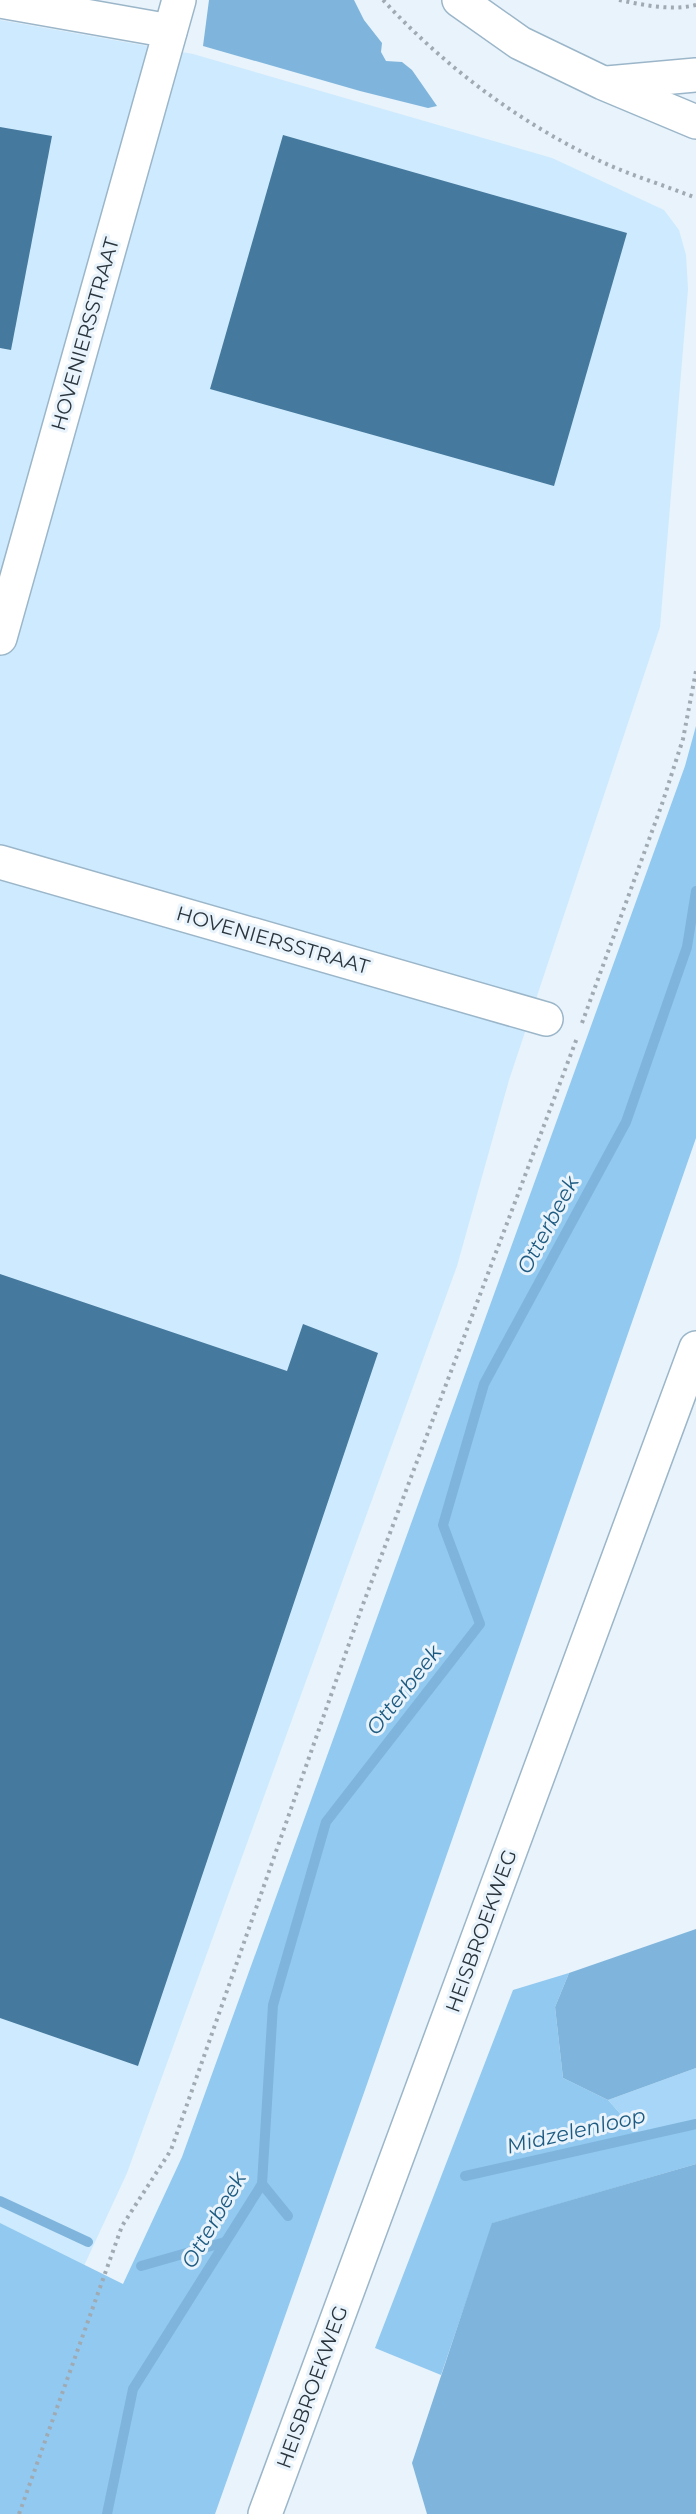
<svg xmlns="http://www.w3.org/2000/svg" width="696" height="2514" font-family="Montserrat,sans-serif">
<rect width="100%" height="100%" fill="#e8f3fb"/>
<polygon fill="#ceeafe" points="0,20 193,54 552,158 664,210 679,230 686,255 688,289 660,627 509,1080 457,1266 127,2173 82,2270 0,2479"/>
<polygon fill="#a7d6f8" points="696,2068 696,2124 640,2136 608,2100"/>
<g fill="#92c9f0">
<polygon points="696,726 696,1138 366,2087 215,2514 0,2514 0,2223 123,2284 182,2157 685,766"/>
<polygon points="569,1973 555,2007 563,2078 608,2100 640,2136 696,2124 696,2164 493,2223 441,2375 375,2348 513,1990"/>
</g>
<g fill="#7fb5dc">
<polygon points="209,0 354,0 364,20 382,43 381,52 386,61 402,62 412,70 437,106 428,108 360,91 203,46"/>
<polygon points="696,1929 696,2068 608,2100 563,2078 555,2007 569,1973"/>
<polygon points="696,2164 696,2514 427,2514 412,2463 492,2223"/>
</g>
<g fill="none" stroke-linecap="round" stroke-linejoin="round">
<g stroke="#7fb5dc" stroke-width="10">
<polyline points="465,2176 696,2124"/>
<polyline points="262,2184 288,2216"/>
<polyline points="0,2201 88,2242"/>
<polyline points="141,2266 225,2242"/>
<polyline points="107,2514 133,2389 262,2184 273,2005 326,1822 480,1624 443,1525 484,1384 626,1122 687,947 696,891"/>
</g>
</g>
<g fill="#45799d">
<polygon points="0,127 52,136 11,350 0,348"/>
<polygon points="283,135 627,233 554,486 210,389"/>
<polygon points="0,1274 287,1371 303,1324 378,1353 138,2066 0,2018"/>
</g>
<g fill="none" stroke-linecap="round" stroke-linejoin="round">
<g stroke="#9bb6c9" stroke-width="36">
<g id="minor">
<polyline points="459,0 520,43 603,83 696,122"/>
<polyline points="0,1 170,31"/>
<polyline points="607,83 696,75"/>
<polyline points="0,638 179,0"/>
<polyline points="0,862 546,1019"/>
</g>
</g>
<g stroke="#9bb6c9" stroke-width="36">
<polyline id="secondary" points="265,2514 696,1348"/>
</g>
<g stroke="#a0aab2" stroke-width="4" stroke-dasharray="3 4.5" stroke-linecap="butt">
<path d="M383,0C444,66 517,121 598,160C629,175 664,185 696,198"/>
<path d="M619,0C644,5 670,11 696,5"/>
<polyline points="582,1023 662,804 683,739 696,671"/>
<polyline points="19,2514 122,2226 171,2150 362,1607 577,1038"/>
</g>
<use href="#minor" stroke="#fff" stroke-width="33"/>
<use href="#secondary" stroke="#fff" stroke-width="33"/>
</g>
<g text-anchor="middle" stroke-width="6" stroke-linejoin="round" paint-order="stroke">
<g font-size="20" fill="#2a343c" stroke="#e8f3fb">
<text transform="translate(85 334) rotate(-74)" y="7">HOVENIERSSTRAAT</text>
<text transform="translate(273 940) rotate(16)" y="7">HOVENIERSSTRAAT</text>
<text transform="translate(481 1931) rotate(-70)" y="7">HEISBROEKWEG</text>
<text transform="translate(312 2387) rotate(-70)" y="7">HEISBROEKWEG</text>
</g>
<g font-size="21" font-style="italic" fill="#1e5b82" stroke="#e8f3fb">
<text transform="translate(548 1225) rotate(-62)" y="7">Otterbeek</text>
<text transform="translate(404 1690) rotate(-52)" y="7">Otterbeek</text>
<text transform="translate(576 2131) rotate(-13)" y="7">Midzelenloop</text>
<text transform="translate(214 2220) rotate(-60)" y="7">Otterbeek</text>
</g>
</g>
</svg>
